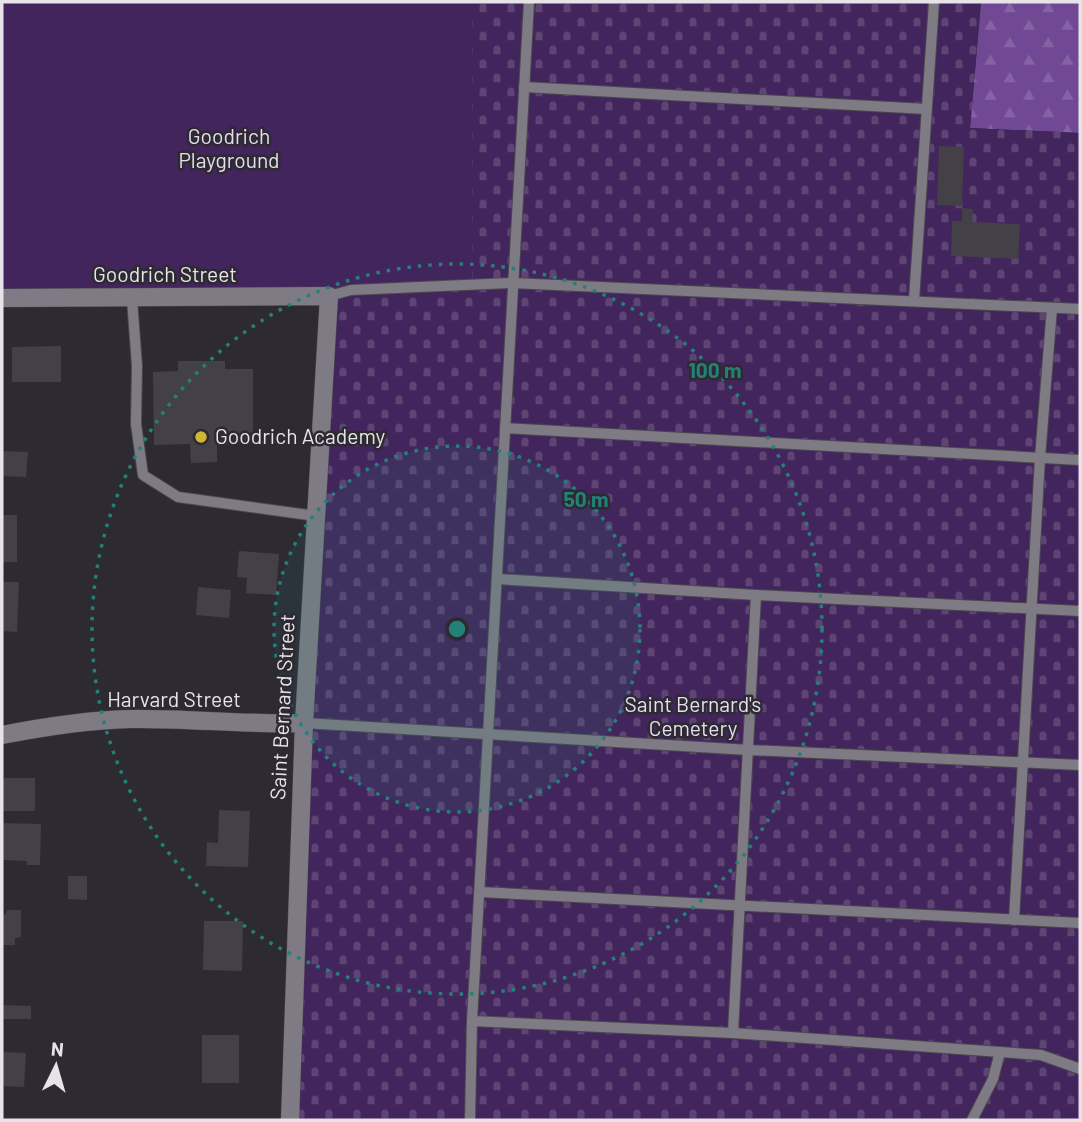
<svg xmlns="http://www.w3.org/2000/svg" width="1082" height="1122" font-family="Barlow,sans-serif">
<defs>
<pattern id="forest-firs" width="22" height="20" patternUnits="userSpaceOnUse" patternTransform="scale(1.75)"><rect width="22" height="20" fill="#704894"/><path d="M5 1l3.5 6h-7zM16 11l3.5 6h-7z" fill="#8462a3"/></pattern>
<pattern id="cemetery-stones" width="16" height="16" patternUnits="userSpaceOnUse" patternTransform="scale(1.75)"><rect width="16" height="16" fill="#42255c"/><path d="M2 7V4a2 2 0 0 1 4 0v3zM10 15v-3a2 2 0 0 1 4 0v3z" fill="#5d4473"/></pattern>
</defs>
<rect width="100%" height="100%" fill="#2d2a31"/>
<polygon fill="#42255c" points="2,2 472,2 472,285 351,290 2,298"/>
<polygon fill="url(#forest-firs)" points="981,2 1080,2 1080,133 970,128"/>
<polygon fill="url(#cemetery-stones)" points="472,2 981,2 970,128 1080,133 1080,1120 290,1120 329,296 472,284"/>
<g fill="#444048">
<polygon points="939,146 964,147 962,206 937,205"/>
<polygon points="962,208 973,209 972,222 1020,224 1018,259 951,256 952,221 962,221"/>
<polygon points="61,346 61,382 12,382 12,347"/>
<polygon points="178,361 225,361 225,369 253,369 253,444 217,445 217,462 191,463 190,444 154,445 153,372 178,371"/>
<polygon points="2,451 28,452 26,477 2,476"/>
<rect x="2" y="515" width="15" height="47"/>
<polygon points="239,551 279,554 276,595 246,593 247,578 237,577"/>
<polygon points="2,582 19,582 17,632 2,631"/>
<polygon points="198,587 231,590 229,618 196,615"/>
<rect x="2" y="778" width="33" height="33"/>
<polygon points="219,810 250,811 248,867 206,866 207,842 218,843"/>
<polygon points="2,823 41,824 40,865 27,865 27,861 2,860"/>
<polygon points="68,876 87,876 87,900 68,899"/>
<polygon points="7,910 21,910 21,937 15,938 15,945 2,945 2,915 6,914"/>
<polygon points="204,921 243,921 242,971 203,970"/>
<polygon points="2,1005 31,1006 31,1019 2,1019"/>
<rect x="202" y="1035" width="37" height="48"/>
<polygon points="2,1052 26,1053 24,1087 2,1086"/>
</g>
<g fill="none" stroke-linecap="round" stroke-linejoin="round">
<g stroke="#4b494f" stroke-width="12">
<g id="lane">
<polyline points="524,87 926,109"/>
<polyline points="329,296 351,290 512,283 1080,309"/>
<polyline points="132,299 137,366 136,424 143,475 178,497 316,516"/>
<polyline points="914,300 934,2"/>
<polyline points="505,428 1080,460"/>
<polyline points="498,579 756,595 1080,611"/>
<polyline points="304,723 749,750 1080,765"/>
<polyline points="480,892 1080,923"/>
<polyline points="1014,920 1040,458 1052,308"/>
<polyline points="472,1021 733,1033 1041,1055 1080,1069"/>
<polyline points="733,1033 756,595"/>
<polyline points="470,1120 472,1021 529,2"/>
<polyline points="972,1120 993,1079 1000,1052"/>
</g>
</g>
<g stroke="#4b494f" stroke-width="19">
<g id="street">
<polyline points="2,298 329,296 304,723 290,1120"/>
<path d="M2,735C43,727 88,720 131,719C188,718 246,725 304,723"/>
</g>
</g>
<use href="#lane" stroke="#7f7b84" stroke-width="10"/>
<use href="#street" stroke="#7f7b84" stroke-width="18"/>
</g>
<circle cx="457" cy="629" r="183" fill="#24817a" fill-opacity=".12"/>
<g fill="none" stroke="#24817a" stroke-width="3.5" stroke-dasharray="3.5 7">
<circle cx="457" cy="629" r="183"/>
<circle cx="457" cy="629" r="365"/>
</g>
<circle fill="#d3b635" stroke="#2d2a31" stroke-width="2.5" cx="201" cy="437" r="7"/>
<g text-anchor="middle" stroke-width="5" stroke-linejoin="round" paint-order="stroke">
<g font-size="21" fill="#e6dcf2" stroke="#2d2a31">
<text x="229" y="144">Goodrich<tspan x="229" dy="24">Playground</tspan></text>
<text x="693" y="712">Saint Bernard's<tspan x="693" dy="24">Cemetery</tspan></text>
</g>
<g font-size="21" fill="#e6e4e9" stroke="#2d2a31">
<text x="165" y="282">Goodrich Street</text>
<text x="174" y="707">Harvard Street</text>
<text transform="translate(283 707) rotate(-87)" y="7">Saint Bernard Street</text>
</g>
<g font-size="21" fill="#e6e4e9" stroke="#2d2a31" text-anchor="start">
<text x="215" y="444">Goodrich Academy</text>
</g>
</g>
<circle cx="457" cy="629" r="10" fill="#24817a" stroke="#2d2a31" stroke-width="3.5"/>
<g font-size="21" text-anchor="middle" font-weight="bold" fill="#24817a" stroke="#2d2a31" stroke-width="5" stroke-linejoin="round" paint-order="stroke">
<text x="715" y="378">100 m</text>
<text x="586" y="507">50 m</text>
</g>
<rect width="1082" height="1122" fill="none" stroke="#e6e4e9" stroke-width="7"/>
<g transform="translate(56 1066) rotate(5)" stroke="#2d2a31" stroke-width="5" paint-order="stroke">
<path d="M0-5L12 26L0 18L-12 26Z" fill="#e6e4e9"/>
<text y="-10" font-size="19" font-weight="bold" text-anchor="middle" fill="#e6e4e9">N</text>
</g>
</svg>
